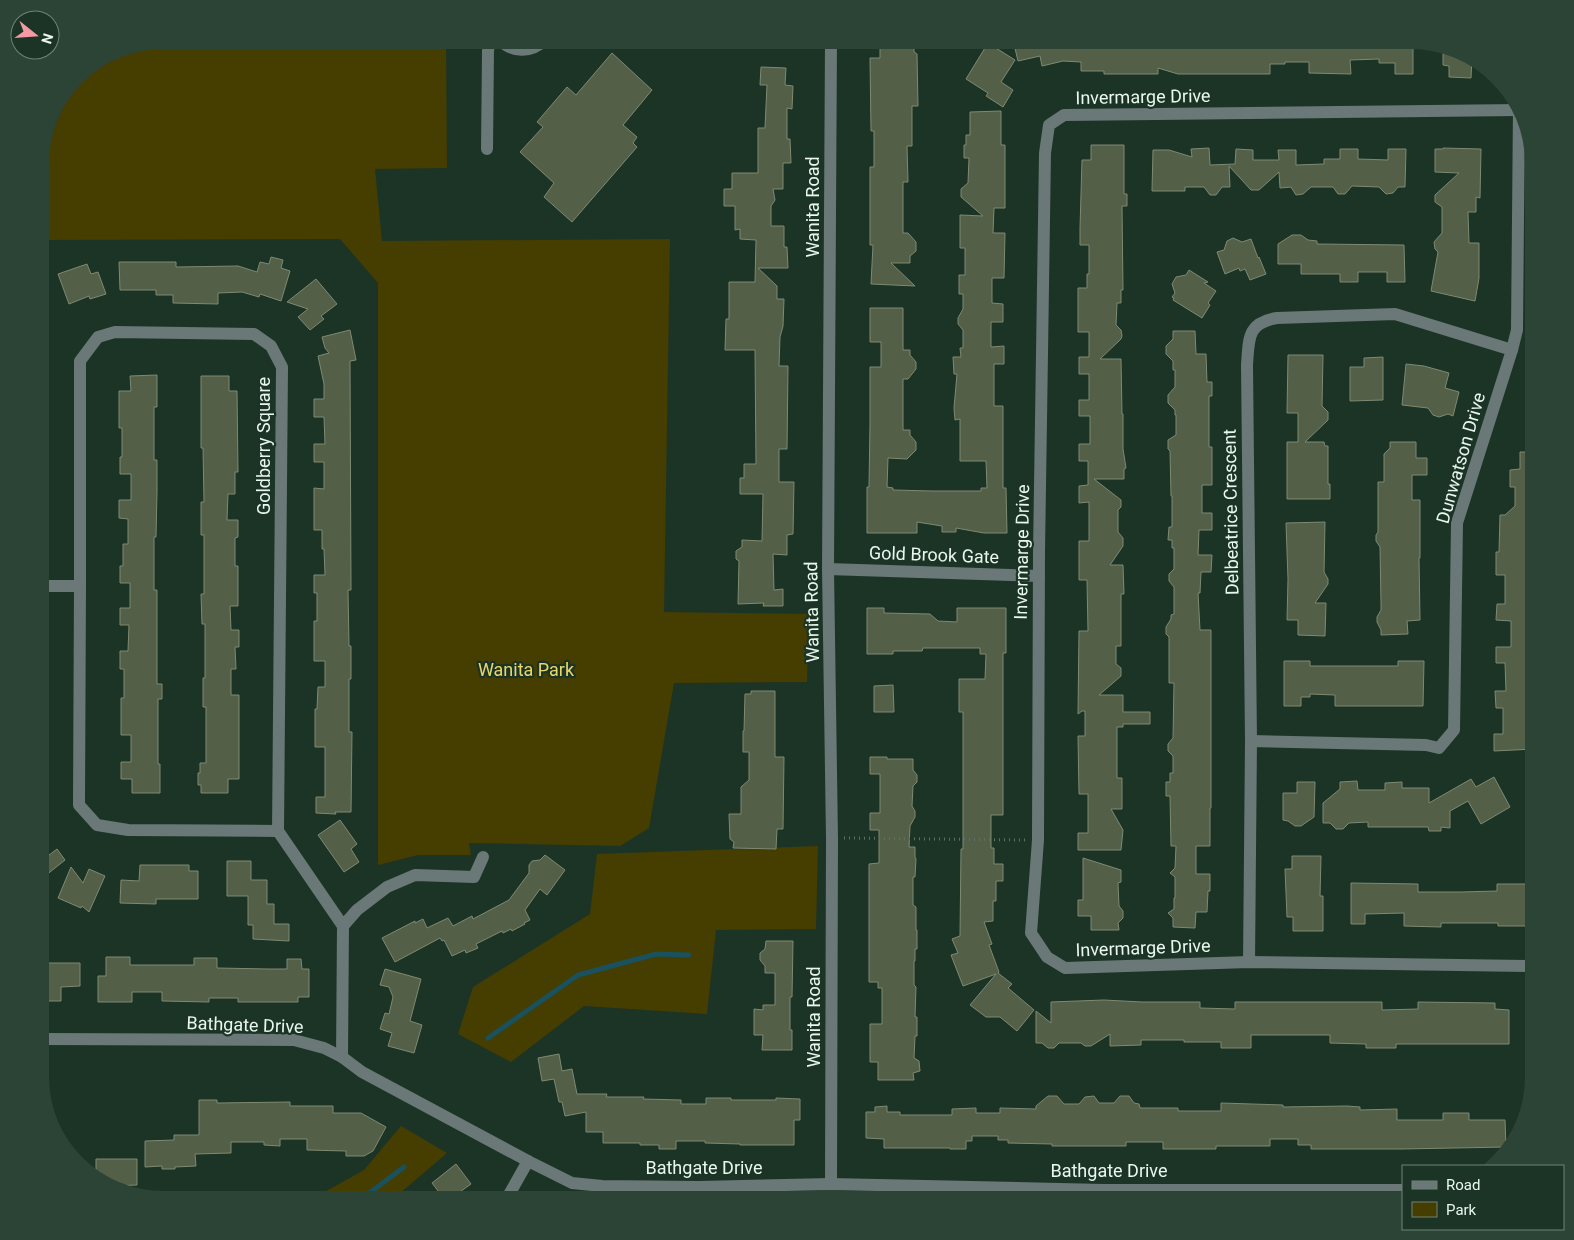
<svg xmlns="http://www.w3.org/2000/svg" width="1574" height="1240" font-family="Roboto,sans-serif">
<rect width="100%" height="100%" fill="#1c3426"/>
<g fill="#463d00">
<polygon points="163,40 446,40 447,168 375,169 382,241 670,239 664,612 809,614 807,682 674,683 649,828 620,846 469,843 471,855 418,855 378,865 378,283 340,239 40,240 40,155 53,109 82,71 116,49"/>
<polygon points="818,846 816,929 716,930 707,1014 584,1006 511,1062 458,1034 473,987 590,914 597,854"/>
<polygon points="401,1126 447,1153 392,1200 310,1200 364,1170"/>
</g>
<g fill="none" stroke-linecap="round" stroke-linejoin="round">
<g stroke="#19515e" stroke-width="5">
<polyline points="488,1038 578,975 656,954 689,955"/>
<polyline points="360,1200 404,1167"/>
</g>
</g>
<g fill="#535f47" stroke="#7e8a72">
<polygon points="1013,40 1413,40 1413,74 1395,74 1395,63 1379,63 1379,59 1350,60 1351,74 1309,73 1309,62 1285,62 1285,64 1270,64 1270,74 1178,74 1158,68 1158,74 1104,74 1104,71 1081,71 1081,62 1063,61 1042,66 1040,56 1018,61"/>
<polygon points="880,43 914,44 914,52 917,54 918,106 912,106 912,146 907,146 908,182 903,182 903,233 908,233 916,242 916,251 910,256 910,263 891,263 915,286 871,284 873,245 870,245 870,167 874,167 874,131 871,131 870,58 880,58"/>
<polygon points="988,43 1015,60 1001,82 1013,90 1003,107 986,96 988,93 966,79"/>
<polygon points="1450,48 1458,49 1472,58 1471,78 1449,77 1449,66 1443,65 1443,52 1449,52"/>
<polygon points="612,53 652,90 623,125 637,137 633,143 637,147 572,222 544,197 554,183 520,152 543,127 537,122 567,87 576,95"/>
<polygon points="761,67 786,68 785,85 793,86 792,109 787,108 787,139 790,139 791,163 783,163 783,189 773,189 775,200 771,206 771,226 784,226 784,247 787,247 788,268 758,268 777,286 777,299 784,299 783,326 780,337 779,366 788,366 787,449 779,449 779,482 794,482 793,534 787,535 787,555 773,554 774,590 783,589 783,606 763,606 764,603 738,604 739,561 736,559 736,551 742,547 742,540 762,541 763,494 740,494 740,478 744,478 744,464 756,464 755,350 725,350 726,319 729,319 729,282 755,282 756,240 740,239 740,229 735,230 735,206 724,206 724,189 732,189 732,173 758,173 758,128 765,128 767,85 760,85"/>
<polygon points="1001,111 1001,145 1005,145 1005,208 994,208 993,233 1005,233 1004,278 992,278 992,303 1003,304 1003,322 991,322 991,347 1004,346 1004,364 994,364 994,406 1003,406 1003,488 1006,488 1007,533 984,533 956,528 956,532 942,532 942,526 917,522 917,533 867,533 867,487 869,487 870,424 870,367 881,367 881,342 870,342 870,308 903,308 903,350 910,350 910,355 916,362 916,369 908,379 903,379 903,430 910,430 910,435 916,442 916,450 907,459 888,458 887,487 893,488 893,490 932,491 981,491 981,488 987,488 986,461 960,461 960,419 955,420 954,408 957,374 954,374 953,357 961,357 960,348 963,348 963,330 958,324 958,318 963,309 963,294 959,294 959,275 965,275 965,248 960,248 960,215 983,216 961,197 961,189 968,183 969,158 964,158 964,145 966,145 966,135 970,135 970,112"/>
<polygon points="1091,145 1124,145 1124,194 1127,194 1127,206 1122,206 1123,290 1121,290 1121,303 1117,303 1116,325 1121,330 1122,336 1121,339 1100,359 1121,359 1122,414 1123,414 1123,449 1126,468 1124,469 1124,479 1094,479 1121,500 1121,507 1118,510 1118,532 1123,538 1123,546 1110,565 1123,565 1124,594 1121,594 1121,646 1116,646 1116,664 1121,668 1121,676 1099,695 1123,695 1123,712 1150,712 1150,724 1123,724 1123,727 1117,727 1117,778 1122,778 1122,809 1111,809 1123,830 1121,850 1078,850 1078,833 1088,833 1088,794 1079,794 1078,736 1085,736 1085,711 1082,711 1078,714 1079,631 1088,631 1087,580 1079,580 1079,541 1089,541 1089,502 1079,503 1079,486 1088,485 1088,461 1079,461 1079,444 1090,444 1090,416 1079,416 1079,400 1089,400 1089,374 1079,374 1079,357 1089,357 1089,332 1078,332 1078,288 1087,288 1087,274 1089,274 1089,245 1080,245 1080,228 1082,160 1091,160"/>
<polygon points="1209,148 1210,165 1235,164 1236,149 1253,150 1253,160 1279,160 1278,150 1296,150 1296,165 1324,164 1324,159 1340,159 1340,149 1358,149 1358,159 1388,160 1388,149 1406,149 1405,187 1398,187 1393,193 1386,194 1379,187 1352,186 1345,194 1338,194 1333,187 1311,187 1303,194 1296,195 1291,187 1280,188 1279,172 1259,190 1251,190 1229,166 1230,187 1222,187 1216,195 1210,195 1204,187 1185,187 1185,191 1152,191 1153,150 1169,150 1192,157 1191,149"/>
<polygon points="1443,148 1481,149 1480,198 1476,197 1476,212 1468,212 1469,243 1479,243 1479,278 1475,301 1431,291 1438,252 1435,249 1434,242 1442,233 1442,207 1435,202 1435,195 1459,173 1435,172 1435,149 1443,149"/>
<polygon points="1292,235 1301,235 1308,240 1317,241 1317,244 1404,245 1405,282 1387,282 1387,272 1358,272 1358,282 1340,282 1340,274 1301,274 1301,264 1278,264 1278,244"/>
<polygon points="1233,238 1242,242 1251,239 1258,258 1259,257 1266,274 1250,280 1245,269 1240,271 1239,268 1225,274 1217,252 1224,250 1227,241"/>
<polygon points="271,257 283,260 281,268 290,271 281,301 260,294 259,297 242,292 218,293 218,304 173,303 173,295 156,295 156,290 120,290 119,262 176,262 176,267 238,266 257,272 260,262 269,264"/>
<polygon points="87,264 91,274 98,272 106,294 90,299 89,296 69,304 58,274"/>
<polygon points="1189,270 1208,282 1204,283 1216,291 1208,303 1210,305 1202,318 1173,300 1174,298 1172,297 1175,293 1172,284 1176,277 1186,275"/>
<polygon points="316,279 337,304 321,316 324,319 310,330 298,317 308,309 287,302"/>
<polygon points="350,330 356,360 350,361 351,590 348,590 349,646 351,646 351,679 349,679 349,732 352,732 351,812 335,812 336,814 316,813 316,797 325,797 325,747 315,747 315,709 317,709 318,687 325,687 325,661 314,661 314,621 317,621 317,593 314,593 314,575 325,575 324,549 322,549 322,530 314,530 314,488 324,489 324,462 314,462 314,444 325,444 324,417 314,417 314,399 324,399 324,384 318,356 329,353 325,348 322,337"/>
<polygon points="1173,331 1195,331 1196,354 1206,354 1207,382 1212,382 1212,396 1209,396 1209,447 1212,447 1212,485 1202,485 1202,513 1212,513 1212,530 1199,530 1198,555 1212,555 1211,572 1201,572 1200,593 1198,593 1200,630 1211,630 1211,808 1210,808 1210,846 1196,846 1196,874 1210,874 1210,891 1208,891 1207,912 1196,912 1195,928 1173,927 1173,918 1168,913 1174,909 1174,898 1175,898 1175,877 1170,873 1175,868 1176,846 1171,846 1170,796 1166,796 1166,782 1170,782 1170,773 1173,773 1173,756 1168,751 1168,744 1173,738 1174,683 1169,683 1169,637 1166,634 1166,627 1171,619 1171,615 1174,614 1174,587 1169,581 1169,574 1174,569 1174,548 1172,548 1172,540 1168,540 1169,527 1172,527 1172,496 1171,496 1170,451 1168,449 1168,440 1176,435 1176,415 1175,415 1175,410 1168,403 1168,395 1175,387 1175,370 1173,370 1173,361 1166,354 1166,346 1173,339"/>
<polygon points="1288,355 1323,355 1322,406 1328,412 1328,420 1305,442 1324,442 1325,446 1328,446 1328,484 1330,484 1330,499 1287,499 1287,442 1298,442 1298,413 1287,413"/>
<polygon points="1383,357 1383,400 1350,401 1350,367 1364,367 1364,358"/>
<polygon points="1406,364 1424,366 1449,373 1445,388 1459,392 1453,416 1448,414 1439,417 1433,415 1428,408 1402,405"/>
<polygon points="157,375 157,407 154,407 154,460 157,460 157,492 156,537 154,537 154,590 157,590 157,684 162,684 162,699 158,699 158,764 160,764 160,793 132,793 132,779 121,779 121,762 131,762 131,735 121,735 121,698 124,698 124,669 120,669 120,651 128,651 129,625 120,625 120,608 130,608 130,583 120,583 120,566 123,566 123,544 128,544 128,519 119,518 119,500 131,500 131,474 120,474 120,457 122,457 122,428 119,428 119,391 131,391 130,376"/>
<polygon points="201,376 229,376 229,391 237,391 238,472 235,472 235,494 228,494 227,520 238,520 238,537 235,538 235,566 238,566 238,606 230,606 231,630 239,630 239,647 235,647 236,669 231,669 231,695 239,695 239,779 228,779 228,793 201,793 201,785 198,785 198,773 200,773 200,763 206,763 206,707 203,707 203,678 205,678 205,624 202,624 201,594 204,594 204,535 201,535 201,502 204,502 203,448 201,448"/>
<polygon points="1390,442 1416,442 1416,458 1427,458 1427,475 1412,475 1412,500 1420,500 1420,558 1419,558 1420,620 1407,621 1408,634 1381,635 1381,630 1377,622 1377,617 1381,610 1381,604 1380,547 1376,541 1376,535 1378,532 1378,482 1384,482 1384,454 1390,448"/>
<polygon points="1520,452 1534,452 1534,692 1532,692 1534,749 1494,751 1494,734 1503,734 1503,708 1496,708 1495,691 1506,691 1505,663 1496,663 1496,647 1511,647 1511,621 1496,620 1497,604 1505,604 1505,575 1496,575 1496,552 1499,552 1500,515 1505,515 1515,506 1515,487 1510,487 1510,470 1520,469"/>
<polygon points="1325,522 1324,572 1328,579 1328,584 1315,603 1326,603 1325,636 1298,635 1298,620 1287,620 1288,579 1286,523"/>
<polygon points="867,608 884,608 884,613 930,614 938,621 957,622 957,608 1006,608 1006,653 1003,653 1003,815 991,815 991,848 994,848 994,864 1003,864 1003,881 996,881 996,901 993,901 993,921 984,922 992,944 989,945 999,972 998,973 1012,984 1008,988 1034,1010 1017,1031 1000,1017 986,1017 970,1005 996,974 963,986 951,955 958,953 952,939 960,936 961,849 963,849 963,712 959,712 959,679 985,679 986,654 980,654 980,648 923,648 922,651 893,651 893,654 867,654"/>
<polygon points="1284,661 1310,661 1310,666 1398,666 1398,661 1424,661 1423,706 1335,706 1335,695 1310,694 1310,697 1301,697 1301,706 1284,706"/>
<polygon points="893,685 894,712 874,712 874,686"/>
<polygon points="751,691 775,691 775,757 784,757 783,829 777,829 776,849 733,848 734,842 730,839 729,814 741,814 741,787 749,780 749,752 743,752 743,731 744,731 745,694 751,694"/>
<polygon points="870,757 887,757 887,759 913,759 913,770 917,775 917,782 913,786 912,806 915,811 915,817 910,826 909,847 915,847 915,857 916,859 915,877 913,877 913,905 916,907 916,930 917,930 917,949 915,949 915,961 914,961 914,985 916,987 915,1017 917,1017 917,1036 915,1036 914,1058 919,1061 920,1071 913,1073 914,1080 878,1080 878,1062 870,1062 870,1024 882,1024 882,988 878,988 878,982 869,982 869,864 879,863 879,830 870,830 870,813 880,813 880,774 870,774"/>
<polygon points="1494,777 1510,807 1481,824 1468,801 1450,811 1450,828 1441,827 1441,831 1429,831 1428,827 1368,827 1368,822 1349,823 1343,829 1336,829 1330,823 1323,823 1323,803 1340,789 1340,782 1357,781 1358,790 1385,790 1385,783 1402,782 1402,788 1429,788 1429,803 1471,779 1476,787"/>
<polygon points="1297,782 1315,782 1314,817 1301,826 1295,826 1288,821 1283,820 1283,793 1297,793"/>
<polygon points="340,820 357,844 351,849 359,862 344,872 318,835"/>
<polygon points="57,849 65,860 40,880 40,862"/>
<polygon points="545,855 565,870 547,895 540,889 525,910 530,920 524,923 525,924 512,931 511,929 503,933 502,931 476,944 478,948 466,953 465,950 452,956 444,940 442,941 440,938 395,962 382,938 415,921 415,923 423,919 427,928 448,918 453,926 472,916 473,919 509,900 529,873 529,865 532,861 540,860"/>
<polygon points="1292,856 1321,856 1320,896 1323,896 1323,931 1293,931 1293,917 1287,917 1285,869 1292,869"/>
<polygon points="1083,858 1121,870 1121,882 1118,883 1119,906 1123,911 1123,918 1118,923 1119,930 1091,930 1091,916 1078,916 1078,900 1083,900"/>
<polygon points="227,861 251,861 251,880 267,880 267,904 274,904 274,924 289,924 289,941 253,939 253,925 248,925 248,896 227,896"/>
<polygon points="140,865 189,865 189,871 198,871 198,899 156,899 156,904 120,903 121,880 139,881"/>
<polygon points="71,867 83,883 89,869 105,876 89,912 82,906 81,908 58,898"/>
<polygon points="1351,883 1418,884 1418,892 1461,892 1497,891 1497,884 1528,884 1528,891 1534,891 1534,923 1526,923 1526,926 1498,926 1498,923 1441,923 1441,927 1404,926 1404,913 1365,914 1365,924 1351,924"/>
<polygon points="766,941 793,941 792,997 790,997 790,1030 792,1030 792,1050 762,1050 763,1035 754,1035 754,1009 763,1010 763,1005 775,1005 775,973 765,973 765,966 760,960 760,953 765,949"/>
<polygon points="106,957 130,957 130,965 194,965 194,958 217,958 217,968 269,969 287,969 287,959 301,959 302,969 309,969 309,997 298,997 298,1002 238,1002 238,998 209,998 209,1002 162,1001 162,992 132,992 132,1002 98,1002 98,976 106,976"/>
<polygon points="45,963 80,963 80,986 61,987 61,1001 44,1001"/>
<polygon points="385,969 421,979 410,1021 422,1025 414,1053 388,1046 392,1033 380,1029 385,1013 389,1014 393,997 389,987 380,985"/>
<polygon points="1104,1000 1142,1002 1200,1002 1200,1008 1235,1009 1235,1002 1382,1002 1382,1010 1418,1009 1418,1002 1495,1003 1495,1009 1509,1010 1509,1044 1396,1044 1396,1048 1366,1048 1366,1044 1330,1043 1330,1035 1251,1035 1251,1048 1221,1048 1221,1042 1184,1042 1184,1040 1141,1040 1141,1045 1110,1046 1110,1034 1091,1046 1085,1046 1081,1043 1059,1043 1054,1048 1048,1048 1042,1043 1036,1043 1036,1011 1051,1023 1051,1002"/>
<polygon points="559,1054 562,1071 572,1069 577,1094 607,1094 606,1097 644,1097 643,1099 681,1100 681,1104 706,1104 706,1098 731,1098 731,1100 776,1100 776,1098 800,1099 800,1120 794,1120 794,1145 740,1145 740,1144 705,1143 705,1141 676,1141 676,1149 659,1149 659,1145 640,1145 640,1143 603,1143 603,1132 586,1132 586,1112 565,1116 562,1102 559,1102 554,1079 542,1081 538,1058"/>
<polygon points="1048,1096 1057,1096 1064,1104 1079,1104 1085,1097 1094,1096 1099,1103 1114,1103 1120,1096 1129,1096 1134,1103 1139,1104 1140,1108 1178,1108 1178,1111 1221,1111 1221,1103 1283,1105 1283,1107 1347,1106 1360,1107 1360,1110 1397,1109 1397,1120 1443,1120 1443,1113 1469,1113 1469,1120 1505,1120 1506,1147 1402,1149 1311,1149 1311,1145 1298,1145 1298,1139 1270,1139 1270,1146 1216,1146 1216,1149 1163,1149 1163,1142 1126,1142 1126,1146 1052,1146 1052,1144 1008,1143 1008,1140 998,1140 998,1136 972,1136 972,1141 966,1141 966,1149 950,1149 950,1148 884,1148 884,1139 866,1138 866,1112 875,1112 875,1107 887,1106 887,1112 900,1112 900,1115 952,1115 952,1109 976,1108 976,1113 1000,1113 1000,1108 1036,1109 1036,1106"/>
<polygon points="199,1100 217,1100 217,1103 290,1102 290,1106 333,1106 333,1113 361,1113 386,1127 373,1151 364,1156 346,1156 346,1151 307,1150 307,1139 280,1139 280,1146 264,1145 264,1142 231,1142 231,1153 195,1154 196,1166 175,1167 175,1169 162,1169 162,1166 145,1167 145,1141 174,1140 174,1135 199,1135"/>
<polygon points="96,1159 137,1159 137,1185 110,1186 96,1178"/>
<polygon points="456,1164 471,1184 457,1194 461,1200 445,1200 432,1183"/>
</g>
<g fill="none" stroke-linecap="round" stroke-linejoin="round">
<polyline stroke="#5b7063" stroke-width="3" stroke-dasharray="1 4" stroke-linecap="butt" points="844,838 1025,840"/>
<g stroke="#6a7877" stroke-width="12">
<path d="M500,40C513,54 532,52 545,40"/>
<polyline points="1519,110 1064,115 1049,125 1045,153 1039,553 1038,840 1031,933 1047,957 1065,968 1249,962 1534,966"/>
<polyline points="487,149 488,51 490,40"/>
<polyline points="828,569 1039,576"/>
<polyline points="40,586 80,586 79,805 97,825 128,830 278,831"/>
<polyline points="80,586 80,361 98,337 115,332 254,334 271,346 282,367 278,831 343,926 342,1057"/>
<polyline points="1251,741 1426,745 1439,748 1454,730 1457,523 1512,350 1517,330 1519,106"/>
<polyline points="343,926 357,910 387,887 415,875 474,877 483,857"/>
<path d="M1249,962L1251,741L1247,365C1249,338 1247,323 1277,318L1395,314L1512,350"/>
<polyline points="40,1039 294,1040 324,1048 342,1057 362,1072 528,1161 572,1183 602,1186 699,1187 831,1184 1104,1190 1403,1190"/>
<polyline points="831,1184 832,838 828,569 831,40"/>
<polyline points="506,1200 528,1161"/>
</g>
</g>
<g text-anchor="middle" stroke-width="4.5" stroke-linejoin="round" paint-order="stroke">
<g font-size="18" fill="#e9f7ee" stroke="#1c3426">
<text transform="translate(1143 97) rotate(-1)" y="6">Invermarge Drive</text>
<text transform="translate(813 207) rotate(-90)" y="6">Wanita Road</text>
<text transform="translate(264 446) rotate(-90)" y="6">Goldberry Square</text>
<text transform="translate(1461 458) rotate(-74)" y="6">Dunwatson Drive</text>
<text transform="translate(1231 512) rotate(-91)" y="6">Delbeatrice Crescent</text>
<text transform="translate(1022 552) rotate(-89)" y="6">Invermarge Drive</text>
<text transform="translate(934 555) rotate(2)" y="6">Gold Brook Gate</text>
<text transform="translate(812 612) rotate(-91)" y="6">Wanita Road</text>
<text transform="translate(1143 948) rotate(-2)" y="6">Invermarge Drive</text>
<text transform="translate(814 1017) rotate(-90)" y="6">Wanita Road</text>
<text transform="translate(245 1025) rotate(2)" y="6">Bathgate Drive</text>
<text x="704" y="1174">Bathgate Drive</text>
<text x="1109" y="1177">Bathgate Drive</text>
</g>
<g font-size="18" fill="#e9d76a" stroke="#1c3426">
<text x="526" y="676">Wanita Park</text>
</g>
</g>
<path d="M0 0H1574V1240H0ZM163 49H1411A114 114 0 0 1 1525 163V1077A114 114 0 0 1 1411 1191H163A114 114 0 0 1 49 1077V163A114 114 0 0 1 163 49Z" fill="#2c4436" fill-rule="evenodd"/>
<rect x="1402" y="1165" width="162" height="65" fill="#1c3426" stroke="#6e8276"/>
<rect x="1412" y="1181" width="25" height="8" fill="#6a7877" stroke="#6e8276"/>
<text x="1446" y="1190" font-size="15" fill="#e9f7ee">Road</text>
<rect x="1412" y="1202" width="25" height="15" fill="#463d00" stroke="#6e8276"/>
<text x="1446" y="1215" font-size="15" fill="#e9f7ee">Park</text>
<g transform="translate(35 35) rotate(107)"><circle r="24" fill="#1c3426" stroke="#6e8276"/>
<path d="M0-4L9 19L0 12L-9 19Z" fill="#f49aa4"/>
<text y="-8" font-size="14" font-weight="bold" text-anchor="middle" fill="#e9f7ee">N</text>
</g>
</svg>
